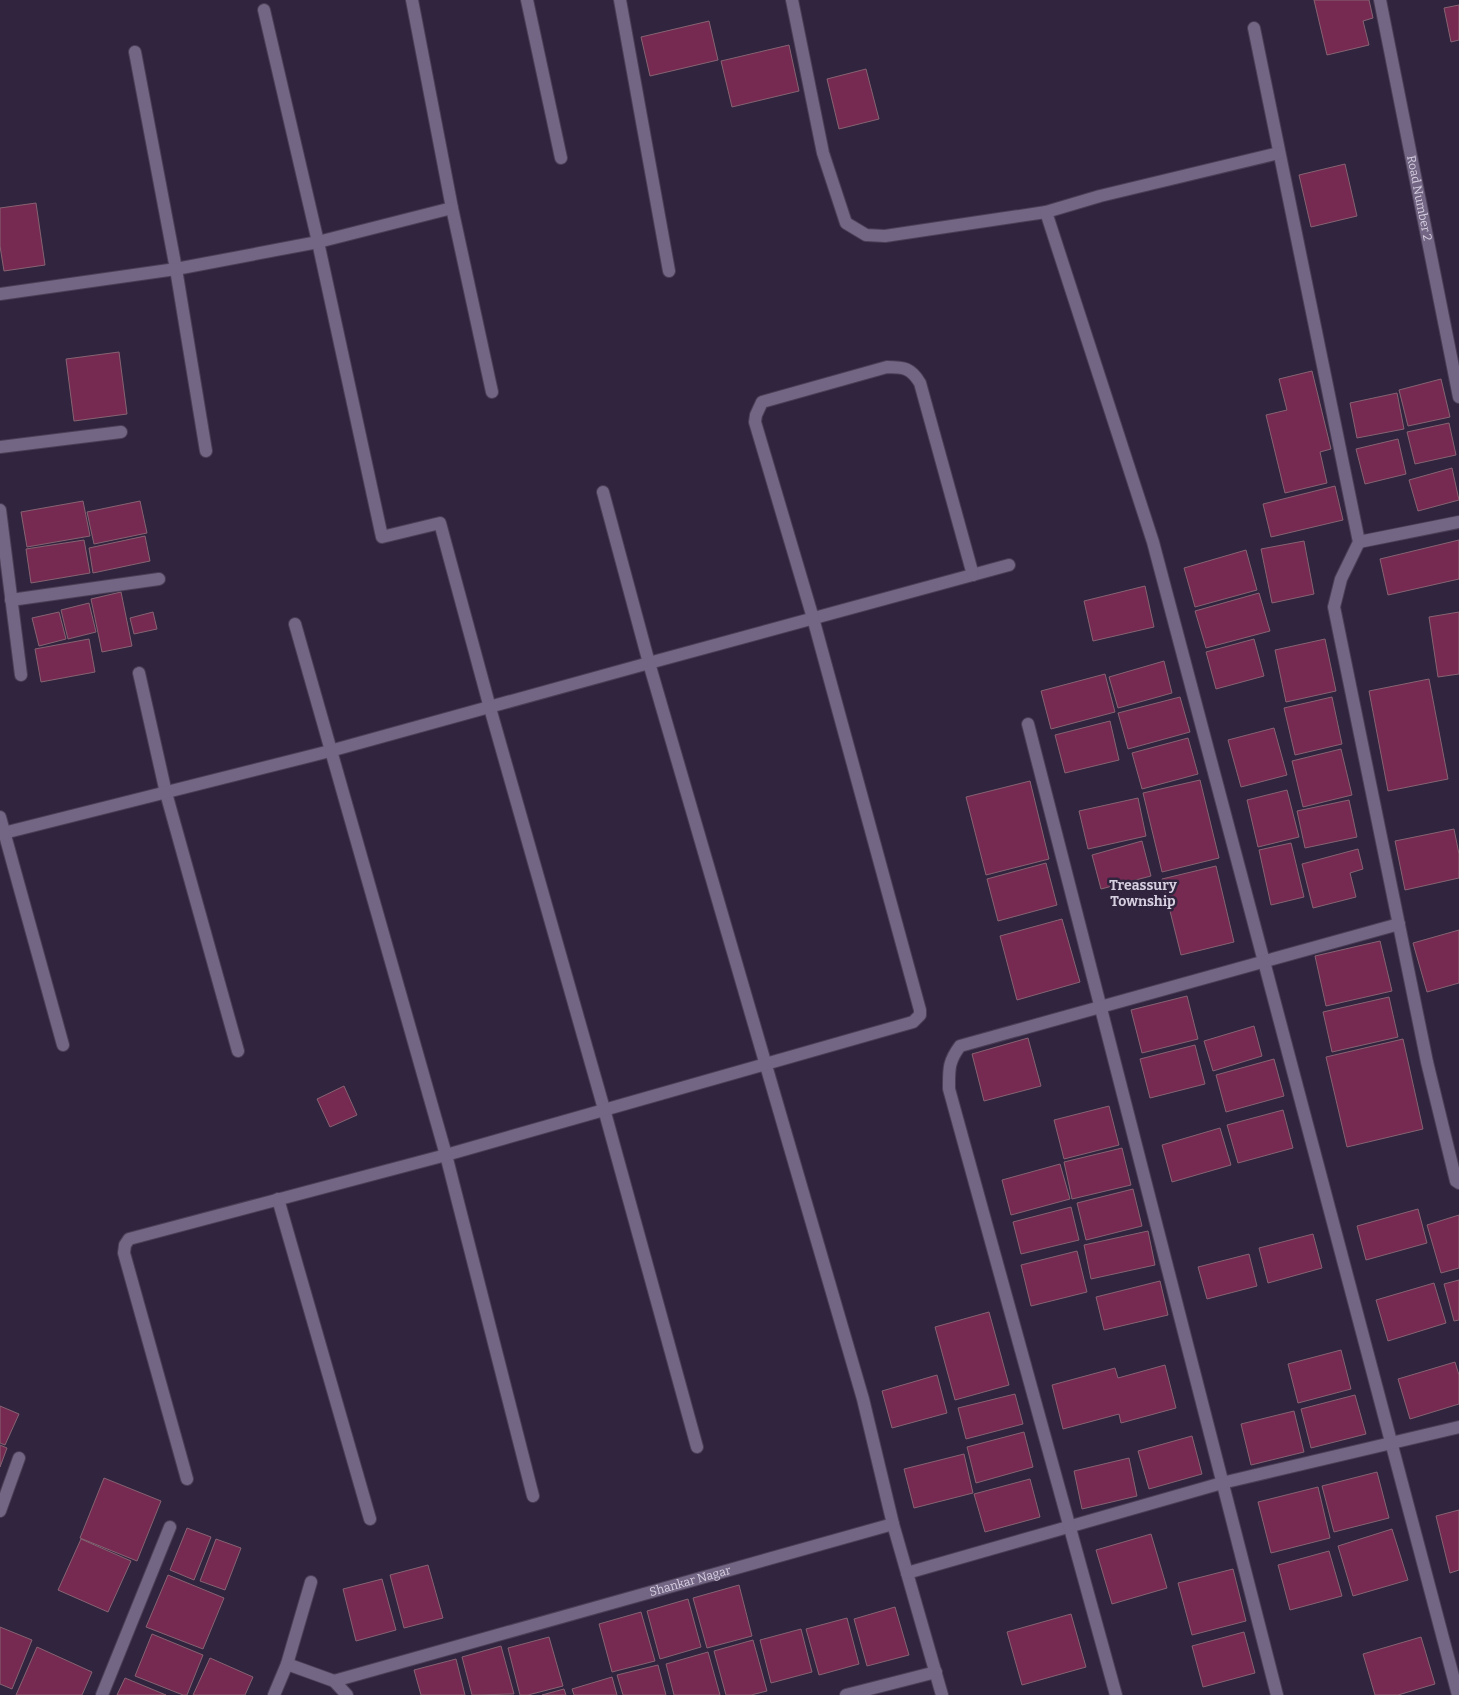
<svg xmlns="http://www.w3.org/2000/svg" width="1459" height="1695" font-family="Bitter,serif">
<rect width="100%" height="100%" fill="#31243f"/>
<g fill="#762a51" stroke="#866372">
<polygon points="1314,0 1369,0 1373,18 1363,21 1369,45 1327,55"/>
<polygon points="1459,5 1459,40 1451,42 1444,8"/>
<polygon points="709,21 718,60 650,76 641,37"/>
<polygon points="789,45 799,91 732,107 721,61"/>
<polygon points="866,69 879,119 839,129 827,79"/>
<polygon points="1345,164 1357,216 1311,227 1299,175"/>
<polygon points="36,203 45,265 4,271 0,246 0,208"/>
<polygon points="119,352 127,414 74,421 66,359"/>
<polygon points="1312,371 1331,449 1320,452 1327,483 1285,493 1266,415 1287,410 1279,379"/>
<polygon points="1441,379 1450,417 1408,426 1399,390"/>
<polygon points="1397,393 1404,429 1357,438 1350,403"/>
<polygon points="1449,423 1456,455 1415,464 1407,432"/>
<polygon points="1398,439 1406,474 1365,484 1356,449"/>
<polygon points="1452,468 1459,500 1418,511 1409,480"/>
<polygon points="1335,486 1343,520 1271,537 1263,504"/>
<polygon points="83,501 90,536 27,547 21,512"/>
<polygon points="140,501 147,533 94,544 87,512"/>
<polygon points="145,536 150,561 93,573 89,548"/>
<polygon points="84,540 90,573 31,583 26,549"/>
<polygon points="1459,540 1459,579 1388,595 1380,559"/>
<polygon points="1304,541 1314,594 1272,603 1261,549"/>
<polygon points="1246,550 1257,590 1195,607 1184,568"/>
<polygon points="1145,586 1154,627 1093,641 1084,601"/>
<polygon points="121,592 132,646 102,652 91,599"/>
<polygon points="1259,593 1270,631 1206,648 1195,611"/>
<polygon points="89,603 96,632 68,639 61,610"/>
<polygon points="59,612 66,639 39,646 32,618"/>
<polygon points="153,612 157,629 134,634 130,618"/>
<polygon points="1459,612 1459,674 1438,677 1429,617"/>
<polygon points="89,639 95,672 41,682 35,649"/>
<polygon points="1254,639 1264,676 1216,689 1206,652"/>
<polygon points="1325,639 1336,691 1286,702 1275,650"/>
<polygon points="1164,661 1172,693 1118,708 1109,677"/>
<polygon points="1105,674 1115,712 1051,729 1041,691"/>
<polygon points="1429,679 1448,779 1388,791 1369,691"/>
<polygon points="1180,697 1190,732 1128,749 1118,713"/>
<polygon points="1332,697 1342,744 1295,755 1284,708"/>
<polygon points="1110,721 1119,760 1065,773 1055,735"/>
<polygon points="1274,728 1287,775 1241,787 1228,740"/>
<polygon points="1188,738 1198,774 1142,789 1132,753"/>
<polygon points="1341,749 1352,795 1303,807 1292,761"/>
<polygon points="1200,780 1219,858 1162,872 1143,793"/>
<polygon points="1030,781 1049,859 986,875 966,797"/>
<polygon points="1287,790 1299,837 1258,847 1247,800"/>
<polygon points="1138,798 1146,836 1088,849 1079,811"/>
<polygon points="1349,800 1357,837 1305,848 1297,811"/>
<polygon points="1454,829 1459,854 1459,878 1405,890 1395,841"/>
<polygon points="1142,841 1151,876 1101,889 1092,855"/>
<polygon points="1291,843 1304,897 1271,905 1259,850"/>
<polygon points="1358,849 1363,869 1350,873 1356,897 1313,908 1302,864"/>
<polygon points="1046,863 1057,905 998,921 987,879"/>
<polygon points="1216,866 1234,942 1181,955 1162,879"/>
<polygon points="1062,919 1080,982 1017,1000 1000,936"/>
<polygon points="1459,930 1459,983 1427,992 1413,943"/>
<polygon points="1380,941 1392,991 1326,1006 1315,956"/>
<polygon points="1187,996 1198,1039 1142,1053 1131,1010"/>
<polygon points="1389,997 1398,1037 1332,1052 1323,1012"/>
<polygon points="1254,1026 1262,1056 1213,1071 1204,1041"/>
<polygon points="1028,1038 1041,1086 984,1101 972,1054"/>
<polygon points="1403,1039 1423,1129 1347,1147 1326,1057"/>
<polygon points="1195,1045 1205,1084 1150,1098 1140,1059"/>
<polygon points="1274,1059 1284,1096 1226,1112 1216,1075"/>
<polygon points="344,1086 357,1115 330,1127 317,1099"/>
<polygon points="1109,1106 1119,1145 1064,1159 1054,1120"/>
<polygon points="1283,1110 1293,1148 1238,1163 1227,1125"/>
<polygon points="1220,1128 1231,1165 1172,1182 1162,1145"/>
<polygon points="1122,1148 1131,1185 1072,1199 1064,1162"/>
<polygon points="1060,1164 1070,1199 1011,1215 1002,1180"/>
<polygon points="1133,1189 1142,1226 1086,1240 1077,1203"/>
<polygon points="1071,1207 1079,1240 1021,1254 1013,1222"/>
<polygon points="1418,1209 1427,1243 1366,1260 1357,1226"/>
<polygon points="1459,1215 1459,1268 1441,1273 1427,1225"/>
<polygon points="1148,1231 1155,1265 1091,1279 1084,1245"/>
<polygon points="1313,1234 1322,1268 1268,1283 1259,1248"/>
<polygon points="1077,1251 1087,1292 1031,1306 1021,1265"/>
<polygon points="1249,1254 1257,1286 1207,1299 1198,1267"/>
<polygon points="1459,1280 1459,1320 1454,1321 1444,1284"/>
<polygon points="1160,1281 1168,1315 1104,1330 1096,1297"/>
<polygon points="1434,1283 1446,1323 1388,1341 1376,1300"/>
<polygon points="989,1312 1009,1385 955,1400 935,1327"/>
<polygon points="1341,1350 1351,1389 1298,1403 1288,1364"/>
<polygon points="1455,1362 1459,1375 1459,1404 1410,1419 1398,1379"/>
<polygon points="1165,1365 1176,1408 1121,1423 1119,1414 1063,1429 1052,1385 1115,1368 1118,1378"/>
<polygon points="937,1375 947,1413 892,1428 882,1391"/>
<polygon points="1015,1394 1023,1424 966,1439 958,1408"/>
<polygon points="1355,1395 1366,1434 1311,1448 1301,1409"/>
<polygon points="0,1406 19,1414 5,1445 0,1443"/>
<polygon points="1294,1411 1304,1452 1251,1465 1241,1424"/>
<polygon points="1024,1432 1033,1467 976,1483 967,1447"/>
<polygon points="1192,1436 1202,1474 1149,1489 1138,1451"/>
<polygon points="0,1445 7,1448 0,1467"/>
<polygon points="964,1454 973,1493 914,1508 904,1469"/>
<polygon points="1129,1458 1137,1496 1082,1509 1074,1471"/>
<polygon points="1377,1472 1389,1518 1334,1532 1322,1486"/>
<polygon points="104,1478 161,1501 137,1561 80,1538"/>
<polygon points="1030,1479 1040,1517 985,1532 974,1494"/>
<polygon points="1318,1487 1330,1538 1271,1553 1258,1502"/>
<polygon points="1459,1510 1459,1570 1450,1573 1436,1516"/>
<polygon points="187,1528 211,1537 194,1580 170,1570"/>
<polygon points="1392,1529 1408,1580 1353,1596 1338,1546"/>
<polygon points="1151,1534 1167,1588 1112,1604 1096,1550"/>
<polygon points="81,1539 131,1561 108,1612 58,1590"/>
<polygon points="216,1539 241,1548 225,1590 200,1581"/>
<polygon points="1329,1551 1342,1596 1290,1610 1278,1565"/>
<polygon points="428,1565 443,1618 404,1628 390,1575"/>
<polygon points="1233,1569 1246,1621 1192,1635 1178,1583"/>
<polygon points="168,1575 224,1598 203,1649 146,1627"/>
<polygon points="382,1579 396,1630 356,1641 343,1589"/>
<polygon points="739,1585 752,1636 707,1648 693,1598"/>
<polygon points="688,1599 701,1647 660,1659 647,1611"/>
<polygon points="895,1607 909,1655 867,1666 854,1619"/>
<polygon points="641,1612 655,1661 612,1672 599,1624"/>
<polygon points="1071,1614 1086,1667 1022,1685 1007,1632"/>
<polygon points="847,1618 859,1664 819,1675 806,1629"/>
<polygon points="0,1627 32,1640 12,1689 0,1684"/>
<polygon points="801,1629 812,1672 771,1683 760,1640"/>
<polygon points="1244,1632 1255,1673 1203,1687 1192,1646"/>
<polygon points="152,1634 203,1655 187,1695 183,1695 135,1676"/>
<polygon points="549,1637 563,1686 528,1695 520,1695 508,1648"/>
<polygon points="1421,1637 1435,1684 1398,1695 1375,1695 1363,1654"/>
<polygon points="753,1640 767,1691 751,1695 726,1695 714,1651"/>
<polygon points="501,1646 514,1694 472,1695 462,1657"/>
<polygon points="37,1647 92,1672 82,1695 16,1695"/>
<polygon points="708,1652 720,1695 674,1695 666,1664"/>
<polygon points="210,1658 253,1677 245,1695 193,1695"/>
<polygon points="456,1659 465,1695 421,1695 414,1670"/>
<polygon points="658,1665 666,1695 623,1695 617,1675"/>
<polygon points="612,1677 617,1695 574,1695 572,1689"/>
<polygon points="125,1678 166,1695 117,1695"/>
<polygon points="564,1689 566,1695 542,1695"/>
</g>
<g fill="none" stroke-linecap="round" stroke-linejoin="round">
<g stroke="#4a3f56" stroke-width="14">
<g id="minor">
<polyline points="412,0 452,208 492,392"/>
<polyline points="527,0 561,158"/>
<polyline points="620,0 669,271"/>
<polyline points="792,0 823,153 846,223 866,235 885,236 1046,212"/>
<path id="s1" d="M1380,0L1459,397"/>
<polyline points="264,10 318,242 382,537 440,523 490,708 604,1109 697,1447"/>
<polyline points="1254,28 1359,542 1341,579 1334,607 1427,1062 1456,1181 1459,1183"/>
<polyline points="135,52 176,269 206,451"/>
<polyline points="1279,153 1100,196 1046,212 1153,542 1458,1695"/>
<polyline points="0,294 176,269 318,242 452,208"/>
<polyline points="0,447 121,432"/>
<polyline points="603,492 649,663 1009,565"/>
<polyline points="0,510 21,675"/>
<polyline points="1359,542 1459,522"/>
<polyline points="11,600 159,579"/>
<polyline points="295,624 446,1155 533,1496"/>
<polyline points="139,673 166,793 238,1051"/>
<polyline points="1028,724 1277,1695"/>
<polyline points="0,817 63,1045"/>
<polyline points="0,834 330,751 649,663 863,1399 893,1524 942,1695"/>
<polyline points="278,1199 370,1519"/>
<path d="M187,1479L124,1253L125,1245L129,1239L446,1155L913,1022L920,1015V1010L813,618L755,422L756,415L762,402L887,367C904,367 911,368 920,383L973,575"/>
<polyline points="0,1511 19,1458"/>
<polyline points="907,1573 1222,1483 1459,1427"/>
<polyline points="287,1664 334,1681"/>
<polyline points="102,1695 170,1527"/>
<polyline points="274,1695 287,1664 311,1582"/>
<path id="s2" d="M347,1695L334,1681L893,1524"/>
<polyline points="846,1695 936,1672"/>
<path d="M1116,1695L949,1089C949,1070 948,1062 960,1046L1399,924"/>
</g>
</g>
<use href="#minor" stroke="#736584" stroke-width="12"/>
</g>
<g text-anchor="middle" stroke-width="5" stroke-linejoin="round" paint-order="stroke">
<g font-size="12" fill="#d6cfe0" stroke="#31243f">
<text dy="4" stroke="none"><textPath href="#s1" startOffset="202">Road Number 2</textPath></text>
<text dy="4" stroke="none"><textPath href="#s2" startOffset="389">Shankar Nagar</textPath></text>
</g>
<g font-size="14" font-weight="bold" fill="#d6cfe0" stroke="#31243f">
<text x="1143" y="890">Treassury<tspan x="1143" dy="16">Township</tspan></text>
</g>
</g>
</svg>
